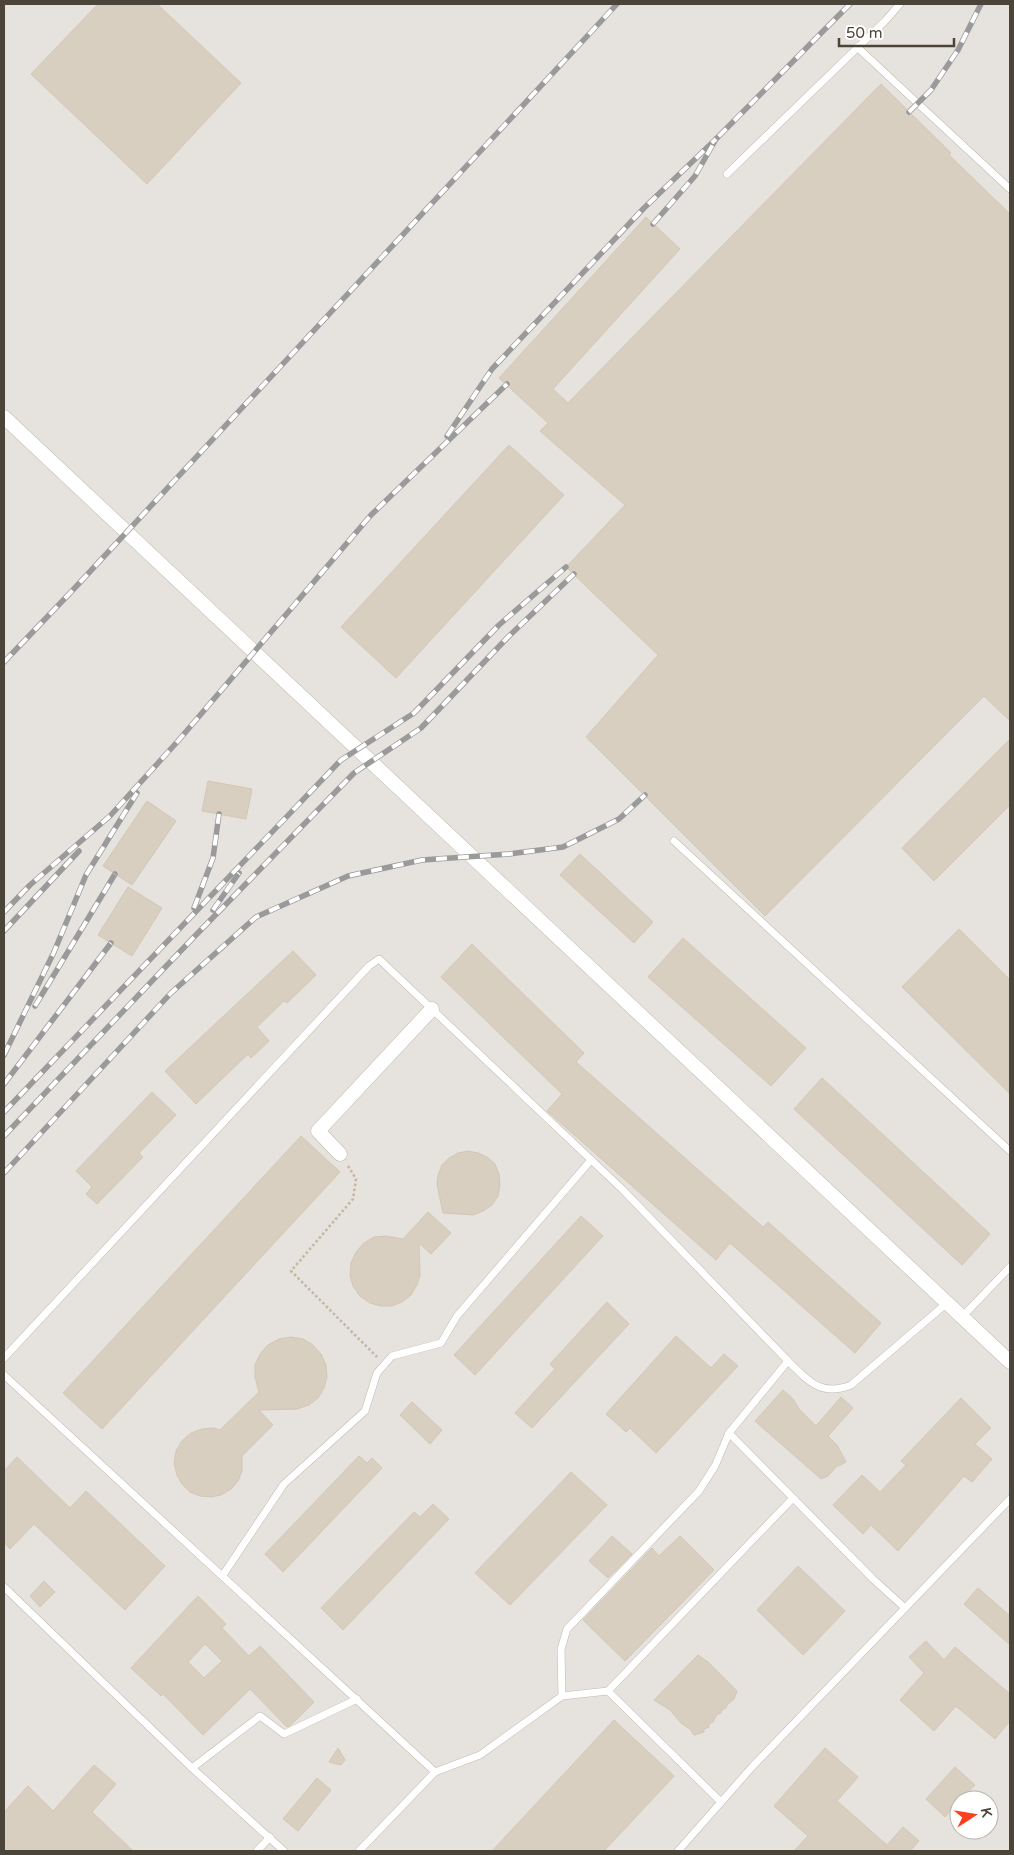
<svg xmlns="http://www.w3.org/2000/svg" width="1014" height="1855" font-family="'Varela Round',sans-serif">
<rect width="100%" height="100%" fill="#f6f3ec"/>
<path fill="#e6e2dd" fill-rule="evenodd" d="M4,4H1010V1851H4ZM959,1800H989V1830H959Z"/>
<g fill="#d8cfc1" stroke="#d3c7b4" fill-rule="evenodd">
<polygon points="98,4 157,4 241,83 147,184 31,74"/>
<polygon points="881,84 951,153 949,155 1010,214 1010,721 984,696 765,916 586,737 658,655 566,567 625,505 540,431 548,423 499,378 646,217 680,249 553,389 568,403"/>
<polygon points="509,445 564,495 396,678 341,627"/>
<polygon points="1010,739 1010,805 934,881 902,848"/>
<polygon points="208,781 252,789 246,819 202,811"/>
<polygon points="147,801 176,821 132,885 103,866"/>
<polygon points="580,854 653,922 634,943 560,875"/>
<polygon points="128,887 162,908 132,956 98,935"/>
<polygon points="959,929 1010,980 1010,1094 902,987"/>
<polygon points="683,938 806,1048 771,1086 648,977"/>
<polygon points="472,944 584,1053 576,1062 763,1227 768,1222 881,1323 855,1353 730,1243 716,1260 547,1111 562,1094 441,977"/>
<polygon points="293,951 316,975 287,1003 284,1001 257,1027 269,1041 251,1058 248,1054 196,1104 165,1071"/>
<polygon points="822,1078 990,1234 962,1265 794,1109"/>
<polygon points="152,1092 176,1115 139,1153 143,1157 97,1204 86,1194 92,1187 76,1171"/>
<polygon points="301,1136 340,1172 102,1429 63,1393"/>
<polygon points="468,1151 478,1153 487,1157 495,1164 499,1174 500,1185 498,1196 492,1205 483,1211 473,1215 443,1213 437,1184 438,1175 442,1165 449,1158 458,1153"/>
<polygon points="428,1212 451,1233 431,1254 419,1243 420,1275 417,1285 411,1295 402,1302 392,1306 381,1306 370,1303 360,1296 353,1286 350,1275 351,1263 356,1252 364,1243 374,1237 386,1236 403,1239"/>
<polygon points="581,1216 603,1236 475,1375 454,1355"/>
<polygon points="607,1302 629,1324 532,1428 515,1413 555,1369 550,1364"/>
<polygon points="676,1336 711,1368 724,1354 738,1366 656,1453 630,1428 626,1432 606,1414"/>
<polygon points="291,1337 303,1339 313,1345 321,1354 326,1365 327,1377 324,1388 318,1398 309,1405 297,1409 259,1410 273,1425 242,1456 242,1471 238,1481 231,1489 221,1495 211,1497 200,1496 190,1492 182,1484 177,1475 174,1463 176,1451 182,1441 191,1433 202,1429 214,1428 220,1430 259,1392 255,1377 255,1365 260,1354 268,1345 279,1339"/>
<polygon points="783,1390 793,1399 799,1409 816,1426 841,1397 853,1408 828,1436 837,1445 846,1462 836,1467 828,1476 821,1479 755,1421"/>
<polygon points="961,1398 991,1428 975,1444 992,1459 972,1482 964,1476 898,1551 871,1525 863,1534 833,1505 862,1475 880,1492 906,1465 901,1461"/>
<polygon points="412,1402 442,1430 430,1444 400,1415"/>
<polygon points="359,1456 367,1463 372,1458 382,1468 283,1572 265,1554"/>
<polygon points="17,1457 70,1508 86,1491 165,1566 125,1610 34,1524 10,1549 4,1542 4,1471"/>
<polygon points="571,1472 607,1505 510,1605 475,1573"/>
<polygon points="433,1504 449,1519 343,1630 321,1608 414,1512 420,1517"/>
<polygon points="612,1536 632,1554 608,1578 589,1561"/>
<polygon points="680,1536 714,1570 625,1661 583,1620 652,1548 659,1556"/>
<polygon points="798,1566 845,1611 803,1655 757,1610"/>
<polygon points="44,1581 55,1592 40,1607 30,1596"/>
<polygon points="978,1588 1010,1616 1010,1645 964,1604"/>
<path d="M198,1596L226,1624L222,1628L249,1656L260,1646L314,1702L292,1724L287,1727L250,1689L203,1735L163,1694L161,1696L131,1668ZM205,1644L222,1661L204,1678L188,1662Z"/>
<polygon points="926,1641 944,1660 955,1647 1010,1694 1010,1721 995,1739 956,1706 934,1731 900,1700 924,1673 909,1657"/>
<polygon points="698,1655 708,1662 737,1691 734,1699 727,1705 726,1708 722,1710 721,1713 717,1714 713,1722 709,1724 709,1727 704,1729 704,1732 694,1735 690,1729 682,1724 670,1710 654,1700"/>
<polygon points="614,1720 674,1776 604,1851 492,1851"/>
<polygon points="338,1748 345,1760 341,1765 329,1762"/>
<polygon points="825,1748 858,1777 837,1801 887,1845 903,1827 919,1841 910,1851 794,1851 808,1836 774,1806"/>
<polygon points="94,1765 116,1784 92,1812 133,1851 4,1851 4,1812 28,1786 53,1811"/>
<polygon points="955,1767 975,1785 959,1800 945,1817 926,1799"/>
<polygon points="317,1778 331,1790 298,1831 283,1819"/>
</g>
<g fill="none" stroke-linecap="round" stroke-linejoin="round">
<g stroke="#c2bbae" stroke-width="8">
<g id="service">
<polyline points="857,47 1010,189"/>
<polyline points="727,174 885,21 900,4"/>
<polyline points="674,841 1010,1151"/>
<polyline points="962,1317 1010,1267"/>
<polyline points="4,1358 369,966 379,959 622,1189 788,1361 729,1433 873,1579 905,1608"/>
<path d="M788,1361C808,1381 821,1397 851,1385L947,1303"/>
<polyline points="4,1375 435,1772 359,1851"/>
<polyline points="223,1575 284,1484 365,1411 377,1373 392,1356 441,1343 457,1316 591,1160"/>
<polyline points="4,1587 192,1768 260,1716 284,1734 357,1699"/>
<polyline points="608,1691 721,1802"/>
<polyline points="562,1696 561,1649 567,1629 699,1491 715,1466 729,1433"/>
<polyline points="192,1768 284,1851"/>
<polyline points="435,1772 480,1755 562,1696 608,1691 793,1498"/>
<polyline points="257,1851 270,1837"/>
<polyline points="678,1851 752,1767 1010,1499"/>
</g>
</g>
<g stroke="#c2bbae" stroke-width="15">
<g id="minor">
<polyline points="4,417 1010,1362"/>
<polyline points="340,1154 318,1131 432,1009"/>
</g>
</g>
<polyline stroke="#c4b79f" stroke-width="2.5" stroke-dasharray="2.5 2.5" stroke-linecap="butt" points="348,1166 356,1179 353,1199 291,1271 377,1357"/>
<use href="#service" stroke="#fff" stroke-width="7"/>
<use href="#minor" stroke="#fff" stroke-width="14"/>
<g stroke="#9a9a9a" stroke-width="5.5">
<g id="rail">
<polyline points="909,112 931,90 958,50 981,4"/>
<polyline points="653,224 695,176 716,139 850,4"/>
<polyline points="447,436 492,369 644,208 716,139"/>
<polyline points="4,662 71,592 617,4"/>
<polyline points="194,908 213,858 219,814"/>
<polyline points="213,910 239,873"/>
<polyline points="4,912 30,885 110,816 178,741 371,515 507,384"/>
<polyline points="4,931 79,851"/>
<polyline points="35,1006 115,874"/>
<polyline points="4,1055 54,952 86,875 137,793"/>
<polyline points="4,1084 111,943"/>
<polyline points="4,1112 341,760 414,713 499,625 566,567"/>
<polyline points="4,1136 194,937 354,773 421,728 509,636 574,574"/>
<polyline points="4,1173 171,993 256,917 348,876 422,860 509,854 563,847 619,819 645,795"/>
</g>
</g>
<use href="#rail" stroke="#fff" stroke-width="4" stroke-dasharray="11" stroke-linecap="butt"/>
</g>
<rect width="1014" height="1855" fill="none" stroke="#4b4439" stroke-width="10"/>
<g transform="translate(974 1815) rotate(78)"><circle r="24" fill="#ffffff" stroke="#b7b4b0"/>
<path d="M0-4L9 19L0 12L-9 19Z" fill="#fc3f1d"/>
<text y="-8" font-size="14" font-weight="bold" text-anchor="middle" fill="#4b4439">K</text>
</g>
<path d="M839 38v8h115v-8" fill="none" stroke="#4b4439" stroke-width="2.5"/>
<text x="846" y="38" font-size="15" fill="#4b4439" stroke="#ffffff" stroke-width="4" paint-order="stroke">50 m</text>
</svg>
